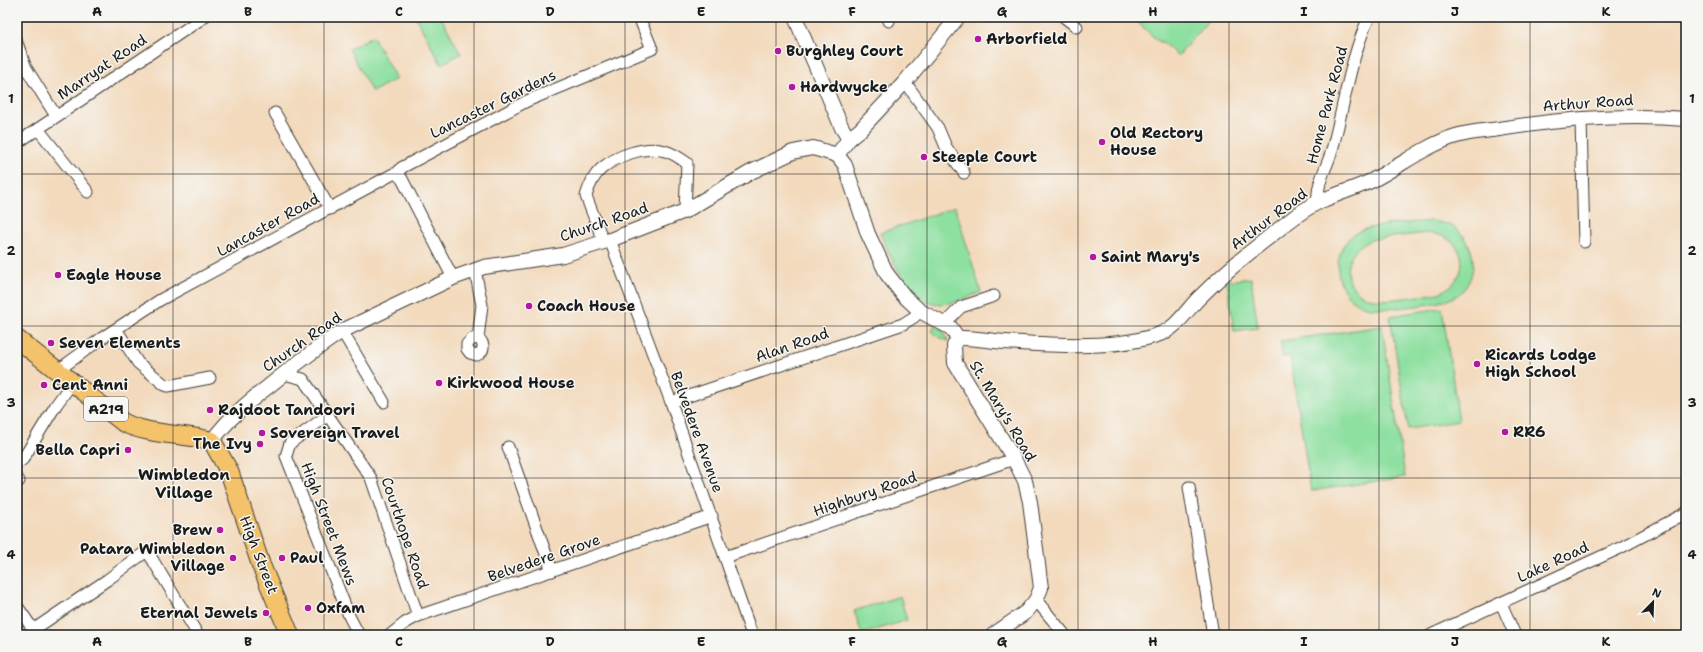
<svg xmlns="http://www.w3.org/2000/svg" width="1703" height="652" font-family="'Shantell Sans',sans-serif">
<rect width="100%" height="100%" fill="#f6f6f2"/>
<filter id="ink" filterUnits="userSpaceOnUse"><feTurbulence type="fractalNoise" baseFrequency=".025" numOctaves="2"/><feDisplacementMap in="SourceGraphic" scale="8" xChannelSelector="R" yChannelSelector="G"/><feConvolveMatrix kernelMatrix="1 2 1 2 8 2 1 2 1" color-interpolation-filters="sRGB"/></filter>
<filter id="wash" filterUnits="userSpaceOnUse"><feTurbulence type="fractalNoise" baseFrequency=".012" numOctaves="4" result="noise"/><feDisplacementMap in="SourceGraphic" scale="16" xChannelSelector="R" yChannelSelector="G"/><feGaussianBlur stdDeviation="0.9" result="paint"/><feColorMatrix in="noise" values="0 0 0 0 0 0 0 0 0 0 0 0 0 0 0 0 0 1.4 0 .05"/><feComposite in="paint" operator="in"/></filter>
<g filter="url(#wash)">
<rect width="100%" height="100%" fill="#f3dabd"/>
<g fill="#8ee0a0" stroke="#557e5e" fill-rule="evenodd">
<polygon points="418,17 441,17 461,54 441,64 416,18"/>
<polygon points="1132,17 1211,17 1178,56 1161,41 1160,43"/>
<polygon points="373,36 396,79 372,92 349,49"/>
<path d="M955,207L981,292C968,297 955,304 940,304C910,304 890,256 880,233Z"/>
<path d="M1430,221C1438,222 1446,223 1453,227C1477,241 1481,280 1456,296C1442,305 1391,310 1373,308C1337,306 1326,256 1353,235C1366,224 1411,223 1430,221ZM1428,233C1466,235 1475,277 1439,293C1423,295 1383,303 1369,298C1337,287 1342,247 1375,239Z"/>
<polygon points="1251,278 1258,328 1234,331 1227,281"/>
<polygon points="1442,308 1459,421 1408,429 1390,316"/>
<polygon points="934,326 943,330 948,341 938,337 932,331"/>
<polygon points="1382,326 1405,477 1311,491 1290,356 1283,357 1280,341"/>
<polygon points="900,596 907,620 862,634 854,611"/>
</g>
</g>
<g filter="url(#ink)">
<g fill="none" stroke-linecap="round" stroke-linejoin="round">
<g stroke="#3c3834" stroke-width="13">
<g id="minor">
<polyline points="888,17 889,21"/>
<polyline points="1064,17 1077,27"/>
<polyline points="17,43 26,68 56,116"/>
<polyline points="905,82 938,128 946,147 964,173"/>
<polyline points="275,113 330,209"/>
<polyline points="1581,119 1584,242"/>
<polyline points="38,129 88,192"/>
<polyline points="17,143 204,17"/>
<polyline points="397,174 401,168 527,101 652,49 639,17"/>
<path d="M1318,202C1316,183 1327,168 1332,150C1344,106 1350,59 1369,17"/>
<polyline points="610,240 671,402 752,635"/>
<path d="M604,243L586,196C589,186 593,176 601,169C616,156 645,145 665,151C673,153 680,158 687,163L685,211"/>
<path d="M475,270L482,305L478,338L472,339L467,344V349L470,353L477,355C485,351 485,344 478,338"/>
<polyline points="944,324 961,307 994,296"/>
<polyline points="116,329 138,363 165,385 168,386 210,378"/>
<polyline points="342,331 384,402"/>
<polyline points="56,370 64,366 102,338 160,300 393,174 397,174 402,179 453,278"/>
<polyline points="284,374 303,379 371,478 418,616"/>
<polyline points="671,402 903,324 914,317 920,311"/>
<polyline points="328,415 290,443 286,456 350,618 359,635"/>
<polyline points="508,447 552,571"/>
<polyline points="17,464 23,459 56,405 72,383"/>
<polyline points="17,478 19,481"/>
<polyline points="1189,487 1213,635"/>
<polyline points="725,557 1014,459"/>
<polyline points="1036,600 1065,635"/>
<polyline points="1501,603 1515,635"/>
<polyline points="17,606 37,635"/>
<polyline points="33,630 107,580 144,553 149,554 198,635"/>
<polyline points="390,635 405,623 418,616 712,516"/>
<polyline points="1431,635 1620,548 1686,513"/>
</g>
</g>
<g stroke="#3c3834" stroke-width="16">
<g id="tertiary">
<polyline points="795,17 842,128 849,139"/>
<polyline points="837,155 845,165 868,234 887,274 904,296 920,311 951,328 958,338"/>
<polyline points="837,155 849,139 860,130 905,82 958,17"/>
<path d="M958,338C974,337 989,341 1005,342C1053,345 1115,350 1160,334C1177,328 1188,308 1201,296C1220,277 1242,258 1264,241C1281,228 1299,211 1319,202C1336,194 1354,189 1371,181C1399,167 1426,145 1456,136C1469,132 1485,131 1499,129C1561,119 1624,114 1686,119"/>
<polyline points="958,338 954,346 955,363 1014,459 1025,481 1030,502 1041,588 1036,600 1026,612 993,635"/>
<path d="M212,441C228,419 247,403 269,386C292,367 317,348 342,331L453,278L484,267L563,255L610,240L685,211L751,172L793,152L813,148L837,155"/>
</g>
</g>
<g stroke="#3c3834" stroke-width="20">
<path id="primary" d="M17,339L124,423C152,436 183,433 212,441L229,471L261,565L290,635"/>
</g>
<use href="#minor" stroke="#fff" stroke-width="11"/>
<use href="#tertiary" stroke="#fff" stroke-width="14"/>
<use href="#primary" stroke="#f3c26a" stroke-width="18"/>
</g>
</g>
<path fill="none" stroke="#1c1c1c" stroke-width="1" stroke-opacity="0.55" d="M173,17V635M324,17V635M474,17V635M625,17V635M776,17V635M927,17V635M1078,17V635M1229,17V635M1379,17V635M1530,17V635M17,174H1686M17,326H1686M17,478H1686"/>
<g fill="#b5179e" stroke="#f6f6f2" stroke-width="1.5">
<circle cx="978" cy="39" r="4"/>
<circle cx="778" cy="51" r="4"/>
<circle cx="792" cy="87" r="4"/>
<circle cx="1102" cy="142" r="4"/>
<circle cx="924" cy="157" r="4"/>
<circle cx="1093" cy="257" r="4"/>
<circle cx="58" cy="275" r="4"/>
<circle cx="529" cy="306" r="4"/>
<circle cx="51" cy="343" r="4"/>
<circle cx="1477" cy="364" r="4"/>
<circle cx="439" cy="383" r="4"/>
<circle cx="44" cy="385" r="4"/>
<circle cx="210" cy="410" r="4"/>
<circle cx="1505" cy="432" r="4"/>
<circle cx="262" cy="433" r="4"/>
<circle cx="260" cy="444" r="4"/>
<circle cx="128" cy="450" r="4"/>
<circle cx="220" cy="530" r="4"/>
<circle cx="233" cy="558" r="4"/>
<circle cx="282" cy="558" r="4"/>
<circle cx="308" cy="608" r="4"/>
<circle cx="266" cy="613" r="4"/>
</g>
<g text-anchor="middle" stroke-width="3" stroke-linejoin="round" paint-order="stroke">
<rect fill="#f6f6f2" stroke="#5d5d5c" stroke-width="1" x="84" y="397" width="44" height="24" rx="3"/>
<g font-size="14" font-weight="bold" fill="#1c1c1c">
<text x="106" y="414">A219</text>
</g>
<g font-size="15" font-weight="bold" fill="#1c1c1c" stroke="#f6f6f2" text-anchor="start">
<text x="986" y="44">Arborfield</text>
<text x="786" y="56">Burghley Court</text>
<text x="800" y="92">Hardwycke</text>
<text x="1110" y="138">Old Rectory<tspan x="1110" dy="17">House</tspan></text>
<text x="932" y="162">Steeple Court</text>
<text x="1101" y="262">Saint Mary's</text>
<text x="66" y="280">Eagle House</text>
<text x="537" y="311">Coach House</text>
<text x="59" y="348">Seven Elements</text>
<text x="1485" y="360">Ricards Lodge<tspan x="1485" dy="17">High School</tspan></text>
<text x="447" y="388">Kirkwood House</text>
<text x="52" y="390">Cent Anni</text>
<text x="218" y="415">Rajdoot Tandoori</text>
<text x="1513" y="437">RR6</text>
<text x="270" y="438">Sovereign Travel</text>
<text x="252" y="449" text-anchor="end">The Ivy</text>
<text x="120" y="455" text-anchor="end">Bella Capri</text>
<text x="212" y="535" text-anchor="end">Brew</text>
<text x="225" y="554" text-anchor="end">Patara Wimbledon<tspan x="225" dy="17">Village</tspan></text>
<text x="290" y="563">Paul</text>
<text x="316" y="613">Oxfam</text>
<text x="258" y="618" text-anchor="end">Eternal Jewels</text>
</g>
<g font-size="15" fill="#1c1c1c" stroke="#f6f6f2">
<text transform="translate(102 67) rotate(-34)" y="5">Marryat Road</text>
<text transform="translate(1588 103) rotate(-4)" y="5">Arthur Road</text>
<text transform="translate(493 104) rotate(-26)" y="5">Lancaster Gardens</text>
<text transform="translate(1327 105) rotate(-75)" y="5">Home Park Road</text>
<text transform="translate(1269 219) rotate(-37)" y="5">Arthur Road</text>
<text transform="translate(604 222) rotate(-19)" y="5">Church Road</text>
<text transform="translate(268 225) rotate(-29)" y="5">Lancaster Road</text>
<text transform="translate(302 342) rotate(-35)" y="5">Church Road</text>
<text transform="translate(792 345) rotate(-19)" y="5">Alan Road</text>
<text transform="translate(1003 411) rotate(59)" y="5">St. Mary's Road</text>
<text transform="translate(697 432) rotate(70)" y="5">Belvedere Avenue</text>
<text transform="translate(865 494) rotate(-19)" y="5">Highbury Road</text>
<text transform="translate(329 524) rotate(69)" y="5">High Street Mews</text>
<text transform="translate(405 533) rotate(71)" y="5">Courthope Road</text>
<text transform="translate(259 555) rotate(69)" y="5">High Street</text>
<text transform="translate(544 558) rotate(-19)" y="5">Belvedere Grove</text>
<text transform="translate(1553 562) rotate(-25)" y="5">Lake Road</text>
</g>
<g font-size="16" font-weight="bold" fill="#1c1c1c" stroke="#f6f6f2">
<text x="184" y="480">Wimbledon<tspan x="184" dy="18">Village</tspan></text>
</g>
</g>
<rect width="1703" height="652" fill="none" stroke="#f6f6f2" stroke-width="44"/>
<g transform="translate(1653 602) rotate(23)" stroke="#f6f6f2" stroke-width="3" paint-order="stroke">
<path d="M0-3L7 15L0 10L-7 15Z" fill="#1c1c1c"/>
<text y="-6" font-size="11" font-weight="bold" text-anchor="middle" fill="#1c1c1c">N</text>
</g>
<rect x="22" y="22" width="1659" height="608" fill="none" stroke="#1c1c1c" stroke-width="1.5"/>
<g font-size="13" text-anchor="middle" font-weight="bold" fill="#1c1c1c">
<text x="97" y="16">A</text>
<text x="248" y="16">B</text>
<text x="399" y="16">C</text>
<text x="550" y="16">D</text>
<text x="701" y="16">E</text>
<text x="852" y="16">F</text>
<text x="1002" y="16">G</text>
<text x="1153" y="16">H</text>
<text x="1304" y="16">I</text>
<text x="1455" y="16">J</text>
<text x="1606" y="16">K</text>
<text x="11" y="103">1</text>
<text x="1692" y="103">1</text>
<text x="11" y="255">2</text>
<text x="1692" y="255">2</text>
<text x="11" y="407">3</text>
<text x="1692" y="407">3</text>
<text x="11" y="559">4</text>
<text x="1692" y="559">4</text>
<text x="97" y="646">A</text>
<text x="248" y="646">B</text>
<text x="399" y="646">C</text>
<text x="550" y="646">D</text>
<text x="701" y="646">E</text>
<text x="852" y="646">F</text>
<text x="1002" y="646">G</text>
<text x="1153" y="646">H</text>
<text x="1304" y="646">I</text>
<text x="1455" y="646">J</text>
<text x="1606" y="646">K</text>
</g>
</svg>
